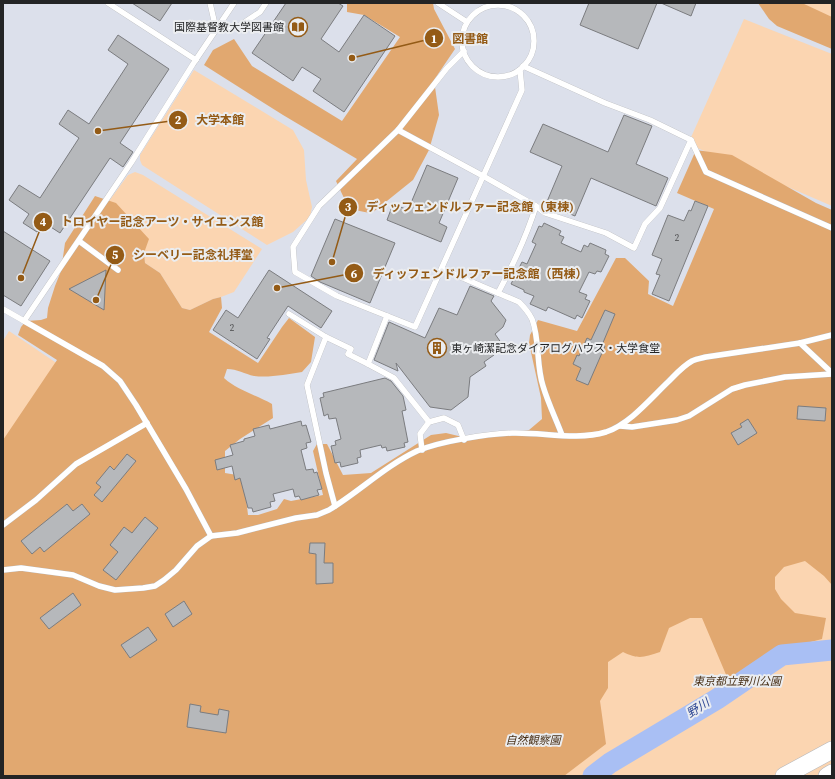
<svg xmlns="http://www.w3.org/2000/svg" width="835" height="779" font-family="'Source Serif 4','Noto Sans JP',serif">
<rect width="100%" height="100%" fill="#ebedf0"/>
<polygon fill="#dce0eb" points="3,3 832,3 832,540 3,653"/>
<g fill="#fbd5b1">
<polygon points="773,3 832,3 832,30"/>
<polygon points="744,19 832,54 832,206 688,144"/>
<polygon points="194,70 293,130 304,150 306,180 312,207 310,217 293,232 267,245 142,165 140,160 140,155"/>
<polygon points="135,172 143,175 262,249 234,292 221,297 213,299 190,310 182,308 160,273 145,263 144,253 109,201 128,175"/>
<polygon points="9,331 58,364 3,447 3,341"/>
<polygon points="792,546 832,565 832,776 372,776"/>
</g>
<g fill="#e1a870">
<path d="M347,3H433L434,9L455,49L434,80L439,115L429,150L413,180L372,213C346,211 346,201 336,181L357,159L283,115L204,65L213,50L234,39L252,66L342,121L400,37L364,15L347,12Z"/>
<polygon points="758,3 802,3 832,17 832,49 777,26 769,19"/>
<path d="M696,150L732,155L816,203L832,210V585L824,576L805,561L784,567L775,577V589L781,599L795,613L826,618L822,639L784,649L730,684L702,618H690L669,628L660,652C644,657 639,660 623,652L608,662V688L600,701L606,744L564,776H3V440L57,360L18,335L21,327L26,321L41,320L47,318L48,308L55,286L61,271L65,243L95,196L116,203L149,239L144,253L145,263L160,273L182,308L190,310L213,299L221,297L222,308L209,332L258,363L282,327L289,318L315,337L311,362L302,372C287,374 270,378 254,376C245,374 237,369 227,369L224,378C237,390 256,395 272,404L273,418L240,439L225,451V473L237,475L244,480L248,515H258L277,509L284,499L291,501L323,495L313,451L317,444H327L343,475L371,473L431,435L446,433L471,439L529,430L542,419L541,398L529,343L530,335L538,320L577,331L616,258H625L649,281L648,294L673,306L714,209L677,193Z"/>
</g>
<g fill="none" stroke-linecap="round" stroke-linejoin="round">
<polyline stroke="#a9bff4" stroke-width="21" points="593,776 610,763 717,699 782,655 832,650"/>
</g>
<g fill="#b6b8bb" stroke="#7b7c7f">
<polygon points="132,3 172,3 160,21"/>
<polygon points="286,3 338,3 343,6 321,39 339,52 364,15 395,36 344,112 313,91 321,79 302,67 293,81 252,53"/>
<polygon points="589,3 657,3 638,49 580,25"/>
<polygon points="661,3 696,3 691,16"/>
<polygon points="118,35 169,69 120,143 133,152 123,167 110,158 60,233 43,222 37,232 23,223 29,214 9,200 19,185 40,198 79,138 59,124 68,110 89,124 128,64 108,50"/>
<polygon points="624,115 652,126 636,164 668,178 656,206 591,178 575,216 546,204 562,166 530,152 543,124 608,152"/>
<polygon points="427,165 458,178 439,223 447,227 441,242 387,220 393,204 408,210"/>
<polygon points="695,201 708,206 669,301 652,294 660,275 656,274 662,259 652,255 668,215 684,221 689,210 691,211"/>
<polygon points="335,219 395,243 370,303 320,282 311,276"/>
<polygon points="544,223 561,231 559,235 564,237 561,243 581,252 584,245 588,247 590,243 606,250 605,254 609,256 601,272 597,271 595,274 589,272 579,292 587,295 585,299 590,301 582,318 577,315 575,319 548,307 546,311 530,304 534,296 524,292 524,290 511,284 522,262 527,264 536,244 532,242 539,226 542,227"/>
<polygon points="3,231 50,261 21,306 3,295"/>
<polygon points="106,270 104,310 69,289"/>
<polygon points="269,270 332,311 321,328 288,306 267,338 270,339 257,359 213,330 226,310 238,318"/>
<polygon points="470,286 494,296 491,301 506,320 503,327 495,334 502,344 491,352 494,355 484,362 486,366 470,377 468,397 451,410 430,407 396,363 398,371 374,360 389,322 425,338 439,308 457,315"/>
<polygon points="605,310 615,314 602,345 605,346 588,385 576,380 581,368 573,364 577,355 579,356 587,338 591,340"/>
<polygon points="385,378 391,381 403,396 406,410 402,411 408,442 404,443 405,447 387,451 386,447 382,448 381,445 360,450 361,457 357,458 358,463 341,467 340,462 335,463 331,446 336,445 335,441 341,439 336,418 329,419 328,414 324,416 320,398 324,397 323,393"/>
<polygon points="798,406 826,408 825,421 797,419"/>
<polygon points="748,419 757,433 738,445 731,433 742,427 740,424"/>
<polygon points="301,421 302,426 306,425 311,442 306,443 307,448 301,450 306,470 313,469 314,473 317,472 322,489 317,490 319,495 301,500 299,496 295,497 293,489 273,494 275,501 270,502 271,507 253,512 252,508 248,508 240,478 235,480 232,466 217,470 215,460 233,455 230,445 244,441 244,439 255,436 253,429 269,425 270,429"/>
<polygon points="127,454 136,461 102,502 94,495 101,487 96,483 110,466 114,470"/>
<polygon points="67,504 73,511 82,504 90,514 44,552 40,547 32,554 21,541"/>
<polygon points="145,517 158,528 116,580 103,570 118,552 110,545 124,527 132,533"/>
<polygon points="310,543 325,543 324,563 333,563 333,583 316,584 316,554 309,553"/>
<polygon points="73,593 81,605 49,629 40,618"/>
<polygon points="184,601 192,614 173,627 165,614"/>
<polygon points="148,627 157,640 130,658 121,645"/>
<polygon points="190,704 201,706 200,712 218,715 219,709 229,711 226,733 187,727"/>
</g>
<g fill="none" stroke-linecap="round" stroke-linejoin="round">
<g stroke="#b5b6b9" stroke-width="6">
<g id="lane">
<polyline points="108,3 196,60"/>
<polyline points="210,3 216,29 239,26 260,12 266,3"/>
<polyline points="438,3 467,22"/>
<circle cx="498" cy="41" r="36"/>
<polyline points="464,51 447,68 398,130 319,206 293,247 295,272 337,296 415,327 522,90 520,70"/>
<polyline points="523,66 605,103 650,120 691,140 706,172 832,228"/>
<polyline points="398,130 483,176 536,206 545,213 606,233 634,248 645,224 660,208 691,140"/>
<polyline points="79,241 118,270"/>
<path d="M442,269L519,302C524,307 529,313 532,319C540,340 536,365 543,386C548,403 556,419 562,435"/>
<path d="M498,293C514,263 526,238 536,206"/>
<polyline points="3,309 103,366 120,381 136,405 186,489 211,536"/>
<polyline points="289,314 326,337 307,385 326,473 335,506"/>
<polyline points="387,316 368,364 394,378 429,422"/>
<polyline points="24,321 131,163 193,64 234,3"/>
<polyline points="326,337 351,349 348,354 368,364"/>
<polyline points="800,343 832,373"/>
<polyline points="620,426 632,427 677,420 689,416 732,389 745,385 785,377 832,374"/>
<polyline points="422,450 420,434 429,422 444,418 458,425 464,440"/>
<polyline points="3,525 36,500 76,464 147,423"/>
<path d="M3,570L21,568L73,575L99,586L115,590L143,588L155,586L164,580L176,570L197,546L211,536L237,533L296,518L317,515L329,510C359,492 385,466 417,451C441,441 487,434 512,433C543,432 576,441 606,432C630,424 651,398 669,381C676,374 683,366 692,361C696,359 702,358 706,357L800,343L832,335"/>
</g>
</g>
<g stroke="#b5b6b9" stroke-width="18">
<g id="primary">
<polyline points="784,776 832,750"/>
<polyline points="827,776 832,773"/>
</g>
</g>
<use href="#lane" stroke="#fff" stroke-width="5.5"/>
<use href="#primary" stroke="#fff" stroke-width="17"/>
</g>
<defs>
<g id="library-ring" transform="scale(1)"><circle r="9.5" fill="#ebedf0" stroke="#945b16" stroke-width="1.5"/><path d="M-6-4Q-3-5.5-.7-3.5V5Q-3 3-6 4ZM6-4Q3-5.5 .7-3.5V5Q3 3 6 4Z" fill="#945b16"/></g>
<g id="building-ring" transform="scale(1)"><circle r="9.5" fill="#ebedf0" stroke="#945b16" stroke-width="1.5"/><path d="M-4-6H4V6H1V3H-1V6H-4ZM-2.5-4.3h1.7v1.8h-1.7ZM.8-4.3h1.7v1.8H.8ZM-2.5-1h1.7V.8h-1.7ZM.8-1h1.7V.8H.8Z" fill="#945b16"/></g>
</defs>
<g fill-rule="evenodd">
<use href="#library-ring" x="298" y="27"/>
<use href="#building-ring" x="437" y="348"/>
</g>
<g text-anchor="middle" stroke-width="4" stroke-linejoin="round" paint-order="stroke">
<g font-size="9" fill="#48494a">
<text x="677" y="241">2</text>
<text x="232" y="331">2</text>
</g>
<g font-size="11" fill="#232425" stroke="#ebedf0" text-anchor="end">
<text x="284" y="31">国際基督教大学図書館</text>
<text x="451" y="352" text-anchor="start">東ヶ崎潔記念ダイアログハウス・大学食堂</text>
</g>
<g font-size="11" font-style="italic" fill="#472f16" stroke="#ebedf0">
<text x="737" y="685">東京都立野川公園</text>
<text x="533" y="744">自然観察園</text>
</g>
<g font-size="12" font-style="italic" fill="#2e4793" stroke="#ebedf0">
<text transform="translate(698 708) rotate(-33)" y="4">野川</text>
</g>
</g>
<path fill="none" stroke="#945b16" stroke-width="1.5" d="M352 58L434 38M98 131L178 120M332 262L348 207M21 278L43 222M96 300L115 255M277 288L354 273"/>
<g fill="#945b16" stroke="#ebedf0" stroke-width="1.5">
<circle cx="352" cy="58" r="4"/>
<circle cx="98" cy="131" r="4"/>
<circle cx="332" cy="262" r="4"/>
<circle cx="21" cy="278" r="4"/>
<circle cx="96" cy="300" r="4"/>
<circle cx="277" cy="288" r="4"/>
<circle cx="434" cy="38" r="10"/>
<circle cx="178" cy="120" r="10"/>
<circle cx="348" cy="207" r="10"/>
<circle cx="43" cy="222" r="10"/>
<circle cx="115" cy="255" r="10"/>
<circle cx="354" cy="273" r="10"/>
</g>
<g font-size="12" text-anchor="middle" font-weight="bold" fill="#fff">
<text x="434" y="43">1</text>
<text x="178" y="124">2</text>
<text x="348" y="211">3</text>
<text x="43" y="226">4</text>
<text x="115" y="259">5</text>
<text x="354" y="278">6</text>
</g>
<g font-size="12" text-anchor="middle" font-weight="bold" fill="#945b16" stroke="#ebedf0" stroke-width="4" stroke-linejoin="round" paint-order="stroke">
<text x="470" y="43">図書館</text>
<text x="220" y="124">大学本館</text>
<text x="470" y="211">ディッフェンドルファー記念館（東棟)</text>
<text x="162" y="226">トロイヤー記念アーツ・サイエンス館</text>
<text x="193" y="259">シーベリー記念礼拝堂</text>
<text x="480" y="278">ディッフェンドルファー記念館（西棟）</text>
</g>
<rect width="835" height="779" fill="none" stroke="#232425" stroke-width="8"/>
</svg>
